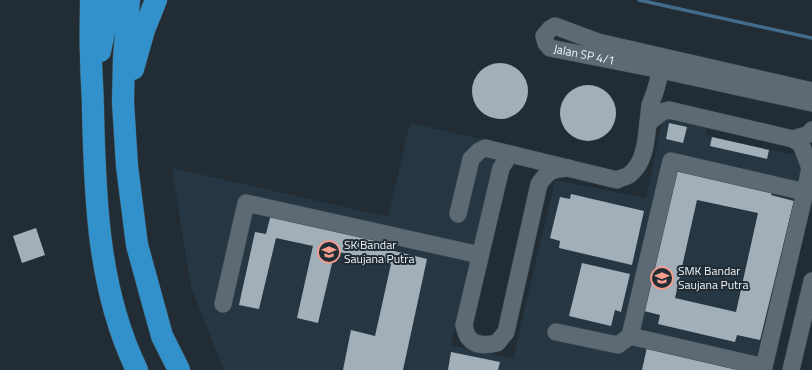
<svg xmlns="http://www.w3.org/2000/svg" width="812" height="370" font-family="'Titillium Web',sans-serif">
<rect width="100%" height="100%" fill="#212c34"/>
<polygon fill="#263743" points="663,117 707,126 705,135 812,159 770,370 224,370 191,287 172,168 388,217 410,123 498,143 451,345 513,359 555,180 646,198"/>
<g fill="none" stroke-linecap="round" stroke-linejoin="round">
<polyline stroke="#426c89" stroke-width="3.5" points="639,0 812,38"/>
</g>
<g fill="#a2afb9" fill-rule="evenodd">
<circle cx="500" cy="91" r="28"/>
<circle cx="588" cy="113" r="28"/>
<polygon points="669,123 687,127 683,143 666,139"/>
<polygon points="712,137 769,150 767,159 710,146"/>
<path d="M675,167L772,191L771,195L794,201L760,340L737,335L735,342L658,324L660,315L640,310ZM697,200L758,213L736,312L675,298Z"/>
<polygon points="571,194 644,211 632,265 559,248 560,241 550,238 560,197 570,199"/>
<polygon points="271,214 396,242 394,251 427,259 403,370 343,370 351,330 375,336 391,264 335,251 318,323 297,318 313,246 276,238 259,309 239,305 255,232 266,234"/>
<polygon points="36,228 45,255 22,263 13,236"/>
<polygon points="582,263 630,274 621,312 615,310 611,326 569,316"/>
<polygon points="647,347 743,370 642,370"/>
<polygon points="451,352 500,362 498,370 448,370"/>
</g>
<g fill="none" stroke-linecap="round" stroke-linejoin="round">
<g stroke="#404b51" stroke-width="18">
<g id="minor">
<polyline points="661,70 655,92 650,105 648,123 662,112 669,110 793,139 801,144 810,168 812,163"/>
<path id="s1" d="M812,91L598,42L555,26L550,29L544,36L546,43L550,48L661,70L812,103"/>
<polyline points="793,139 809,134 812,130"/>
<path d="M510,154L501,168L464,325C465,329 466,335 469,338C476,347 488,345 497,343L506,332L539,184C548,171 552,169 568,168"/>
<polyline points="805,192 671,161 630,336 764,367 805,192 810,168"/>
<path d="M458,214L471,159L479,151L485,148L617,180C620,178 626,177 629,175C645,163 646,141 648,123"/>
<polyline points="223,304 246,203 480,255"/>
<polyline points="556,332 618,345 630,336"/>
<polyline points="791,370 812,281"/>
</g>
</g>
<g stroke="#404b51" stroke-width="23">
<g id="highway">
<path d="M91,0C91,18 90,36 91,55C91,74 93,93 93,112C95,199 98,290 137,370"/>
<polyline points="129,0 124,58 123,102 127,166 137,245 162,336 179,370"/>
<polyline points="100,51 111,0"/>
<polyline points="133,69 144,30 156,0"/>
</g>
</g>
<use href="#minor" stroke="#5d6a73" stroke-width="17"/>
<use href="#highway" stroke="#3291ca" stroke-width="22"/>
</g>
<defs>
<g id="school-ring" transform="scale(1.15)"><circle r="9.5" fill="#212c34" stroke="#f59d8f" stroke-width="1.5"/><path d="M0-5L7-2L0 1L-7-2ZM-4 1L0 2.5L4 1V4Q0 6-4 4Z" fill="#f59d8f"/></g>
</defs>
<g fill-rule="evenodd">
<use href="#school-ring" x="329" y="252"/>
<use href="#school-ring" x="662" y="278"/>
</g>
<g text-anchor="middle" stroke-width="4" stroke-linejoin="round" paint-order="stroke">
<g font-size="12" fill="#edf4fa" stroke="#212c34">
<text dy="4" stroke="none"><textPath href="#s1" startOffset="329">Jalan SP 4/1</textPath></text>
</g>
<g font-size="12" fill="#edf4fa" stroke="#212c34" text-anchor="start">
<text x="344" y="249">SK Bandar<tspan x="344" dy="14">Saujana Putra</tspan></text>
<text x="678" y="275">SMK Bandar<tspan x="678" dy="14">Saujana Putra</tspan></text>
</g>
</g>
</svg>
